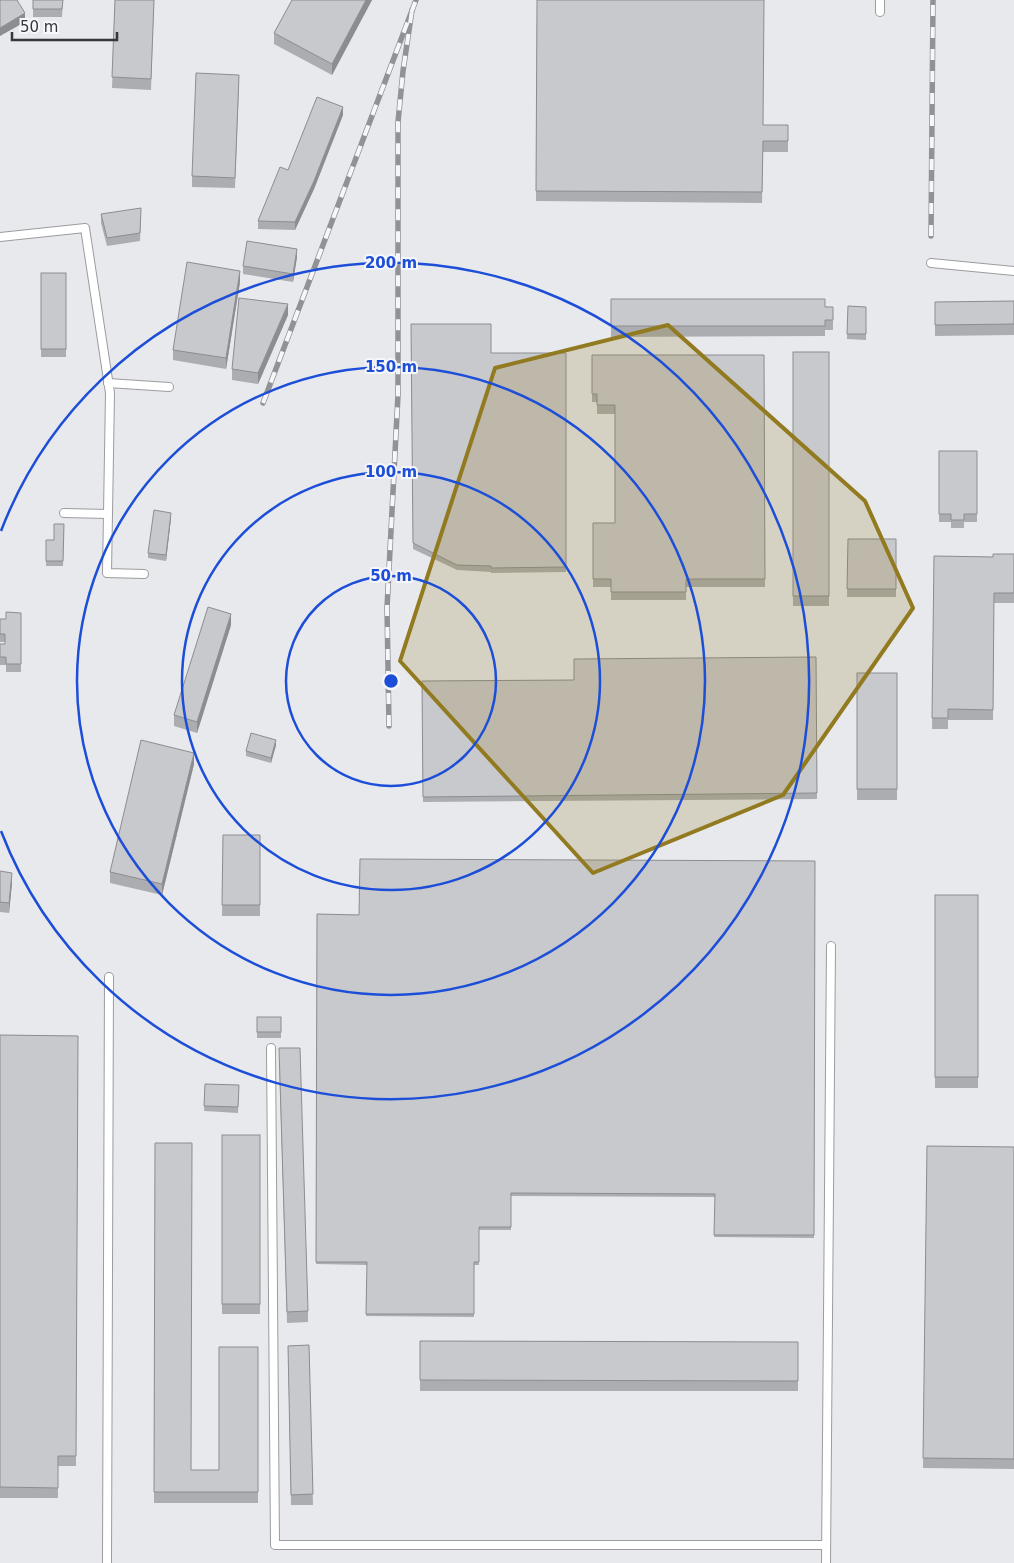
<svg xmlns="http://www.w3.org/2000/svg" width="1014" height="1563" font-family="'DejaVu Sans',sans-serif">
<rect width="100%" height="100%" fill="#e8e9ed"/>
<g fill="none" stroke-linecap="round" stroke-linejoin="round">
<g stroke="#9b9c9f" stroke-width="10">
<g id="lane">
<polyline points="880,12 880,0"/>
<polyline points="0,237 85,228 110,393 107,573 144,574"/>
<polyline points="931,263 1014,271"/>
<polyline points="108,383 169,387"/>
<polyline points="64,513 108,514"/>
<polyline points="271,1048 275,1545 826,1545"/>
<polyline points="107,1563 109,977"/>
<polyline points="826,1563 831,946"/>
</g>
</g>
<use href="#lane" stroke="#fff" stroke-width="8"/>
<g stroke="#919295" stroke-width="5.5">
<g id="rail">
<polyline points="931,236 933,0"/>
<polyline points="263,403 416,0"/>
<polyline points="389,726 387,608 398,395 398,122 403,71 412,10"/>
</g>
</g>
<use href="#rail" stroke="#f6f7fa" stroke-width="4" stroke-dasharray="11" stroke-linecap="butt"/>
</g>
<g fill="#acadb0">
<polygon points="33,0 63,0 62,17 33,17"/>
<polygon points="115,0 154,0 151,90 112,88"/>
<polygon points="292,0 372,0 332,75 274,44 274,33"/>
<polygon points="537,0 763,125 788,136 788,152 763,152 762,203 536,201"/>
<polygon points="239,85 235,188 192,187 192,176"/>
<polygon points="343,115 314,189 295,230 258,229 258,221 288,170"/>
<polygon points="101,214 141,216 140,241 107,246 101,223"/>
<polygon points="297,257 293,282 243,274 243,266"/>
<rect x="41" y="273" width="25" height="84"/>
<polygon points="240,282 226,369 173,360 173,350"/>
<polygon points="611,299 833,307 833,330 825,330 825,336 611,337"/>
<polygon points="1014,301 1014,335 935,336 935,302"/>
<polygon points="848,306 866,307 866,340 847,339"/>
<polygon points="288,315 258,384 232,380 232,369"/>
<polygon points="411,324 491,353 566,353 566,572 491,573 491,572 457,570 413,549"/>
<rect x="793" y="352" width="36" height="254"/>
<polygon points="592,355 764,355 765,587 686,587 686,600 611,600 611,587 593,587 593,523 615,523 615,414 597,414 597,402 592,402"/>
<polygon points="939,451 977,451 977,522 964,522 964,528 951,528 951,522 939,522"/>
<polygon points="171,518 166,561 148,558 148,553"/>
<polygon points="64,524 63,566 46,566 46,540 54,540"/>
<polygon points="848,539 896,539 896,597 847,597"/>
<polygon points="1014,554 1014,603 994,603 993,720 948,720 948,729 932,729 934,556 993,557"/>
<polygon points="21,613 21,672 6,672 6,665 0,665 0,644 5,644 5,642 0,642 0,619 6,619"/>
<polygon points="231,625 197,733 174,726 174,715"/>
<polygon points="816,657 817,799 423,802 422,681 574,680"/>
<rect x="857" y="673" width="40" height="127"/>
<polygon points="276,745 271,763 246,756 246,751"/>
<polygon points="194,764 162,895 110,883 110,872"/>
<polygon points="223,835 260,835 260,916 222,916"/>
<polygon points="815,861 814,1238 714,1237 715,1197 511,1196 511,1230 479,1230 479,1265 474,1265 474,1317 366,1316 367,1265 316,1264 317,914 359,915"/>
<polygon points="0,871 12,883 9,913 0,912"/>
<rect x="935" y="895" width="43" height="193"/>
<rect x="257" y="1017" width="24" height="21"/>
<polygon points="0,1035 78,1036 76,1466 58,1466 58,1498 0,1498"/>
<polygon points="279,1059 308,1311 308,1322 287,1323"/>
<polygon points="205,1084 239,1085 238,1113 204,1111"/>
<rect x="222" y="1135" width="38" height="179"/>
<polygon points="155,1143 191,1470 219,1470 258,1347 258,1503 154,1503"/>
<polygon points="927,1146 1014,1147 1014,1469 923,1468"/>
<polygon points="420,1341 798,1342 798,1391 420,1391"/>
<polygon points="309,1345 313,1505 291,1505 288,1346"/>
</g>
<g fill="#8c8d90">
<polygon points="366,0 372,0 332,75 332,64"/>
<polygon points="25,13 25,22 0,36 0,28"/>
<polygon points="343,107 343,115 314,189 295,230 295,222"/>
<polygon points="297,249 297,257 293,282 293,274"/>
<polygon points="240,271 240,282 226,369 226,358"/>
<polygon points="288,304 288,315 258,384 258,373"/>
<polygon points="171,513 171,518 166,561 166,555"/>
<polygon points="231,614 231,625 197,733 197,722"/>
<polygon points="276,740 276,745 271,763 271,758"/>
<polygon points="194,753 194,764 162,895 162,884"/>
<polygon points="12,873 12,883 9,913 9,903"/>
</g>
<g fill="#c8c9cd" stroke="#8c8d90">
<polygon points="0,0 17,0 25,13 0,28"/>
<polygon points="33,0 63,0 62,9 33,9"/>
<polygon points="115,0 154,0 151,79 112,77"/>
<polygon points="292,0 366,0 332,64 274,33"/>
<polygon points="537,0 764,0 763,125 788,125 788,141 763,141 762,192 536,191"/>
<polygon points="196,73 239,75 235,178 192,176"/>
<polygon points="317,97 343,107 314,181 295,222 258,221 280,167 288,170"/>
<polygon points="141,208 140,233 107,238 101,214"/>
<polygon points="247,241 297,249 293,274 243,266"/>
<polygon points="187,262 240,271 226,358 173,350"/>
<rect x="41" y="273" width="25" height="76"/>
<polygon points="239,298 288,304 258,373 232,369"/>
<polygon points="611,299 825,299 825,307 833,307 833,320 825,320 825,326 611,326"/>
<polygon points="1014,301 1014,324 935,325 935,302"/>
<polygon points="848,306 866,307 866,334 847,334"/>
<polygon points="411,324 491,324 491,353 566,353 566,567 491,568 491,566 457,565 413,543"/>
<rect x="793" y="352" width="36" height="244"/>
<polygon points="592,355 764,355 765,579 686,579 686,592 611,592 611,579 593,579 593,523 615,523 615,405 597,405 597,394 592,394"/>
<polygon points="939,451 977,451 977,514 964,514 964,520 951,520 951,514 939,514"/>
<polygon points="154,510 171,513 166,555 148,553"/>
<polygon points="54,524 64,524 63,561 46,561 46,540 54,540"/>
<polygon points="848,539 896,539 896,589 847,589"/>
<polygon points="993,554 1014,554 1014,593 994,593 993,710 948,709 948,718 932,718 934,556 993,557"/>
<polygon points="208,607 231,614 197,722 174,715"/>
<polygon points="6,612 21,613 21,664 6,664 6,657 0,657 0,644 5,644 5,634 0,634 0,619 6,619"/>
<polygon points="816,657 817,793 423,797 422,681 574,680 574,659"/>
<rect x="857" y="673" width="40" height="116"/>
<polygon points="251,733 276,740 271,758 246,751"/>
<polygon points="141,740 194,753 162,884 110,872"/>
<polygon points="223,835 260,835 260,905 222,905"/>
<polygon points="360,859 815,861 814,1235 714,1235 715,1194 511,1193 511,1227 479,1227 479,1262 474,1262 474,1314 366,1314 367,1262 316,1262 317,914 359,915"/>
<polygon points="0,871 12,873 9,903 0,902"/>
<rect x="935" y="895" width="43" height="182"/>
<rect x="257" y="1017" width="24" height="15"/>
<polygon points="0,1035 78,1036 76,1456 58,1456 58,1488 0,1487"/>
<polygon points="279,1048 300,1048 308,1311 287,1312"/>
<polygon points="205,1084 239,1085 238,1107 204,1106"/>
<rect x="222" y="1135" width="38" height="169"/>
<polygon points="155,1143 192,1143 191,1470 219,1470 219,1347 258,1347 258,1492 154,1492"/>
<polygon points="927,1146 1014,1147 1014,1459 923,1458"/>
<polygon points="420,1341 798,1342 798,1381 420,1380"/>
<polygon points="309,1345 313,1494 291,1495 288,1346"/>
</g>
<path fill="#927a20" fill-opacity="0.2" stroke="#927a20" stroke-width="4" stroke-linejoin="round" d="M668,325L865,501L913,608L783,795L593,873L400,661L495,368Z"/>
<g fill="none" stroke="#1d4ed8" stroke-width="2.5">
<circle cx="391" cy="681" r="105"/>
<circle cx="391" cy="681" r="209"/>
<circle cx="391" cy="681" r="314"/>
<path d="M1 531A418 418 0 1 1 1 831"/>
</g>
<circle cx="391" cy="681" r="8" fill="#1d4ed8" stroke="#f6f7fa" stroke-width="2.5"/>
<g font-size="15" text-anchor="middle" font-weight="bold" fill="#1d4ed8" stroke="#f6f7fa" stroke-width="4" stroke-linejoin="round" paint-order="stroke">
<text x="391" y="268">200 m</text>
<text x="391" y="372">150 m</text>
<text x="391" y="477">100 m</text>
<text x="391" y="581">50 m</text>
</g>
<path d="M12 32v8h105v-8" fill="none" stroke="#373739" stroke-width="2.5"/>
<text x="20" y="32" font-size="15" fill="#373739" stroke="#f6f7fa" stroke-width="4" paint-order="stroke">50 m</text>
</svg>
